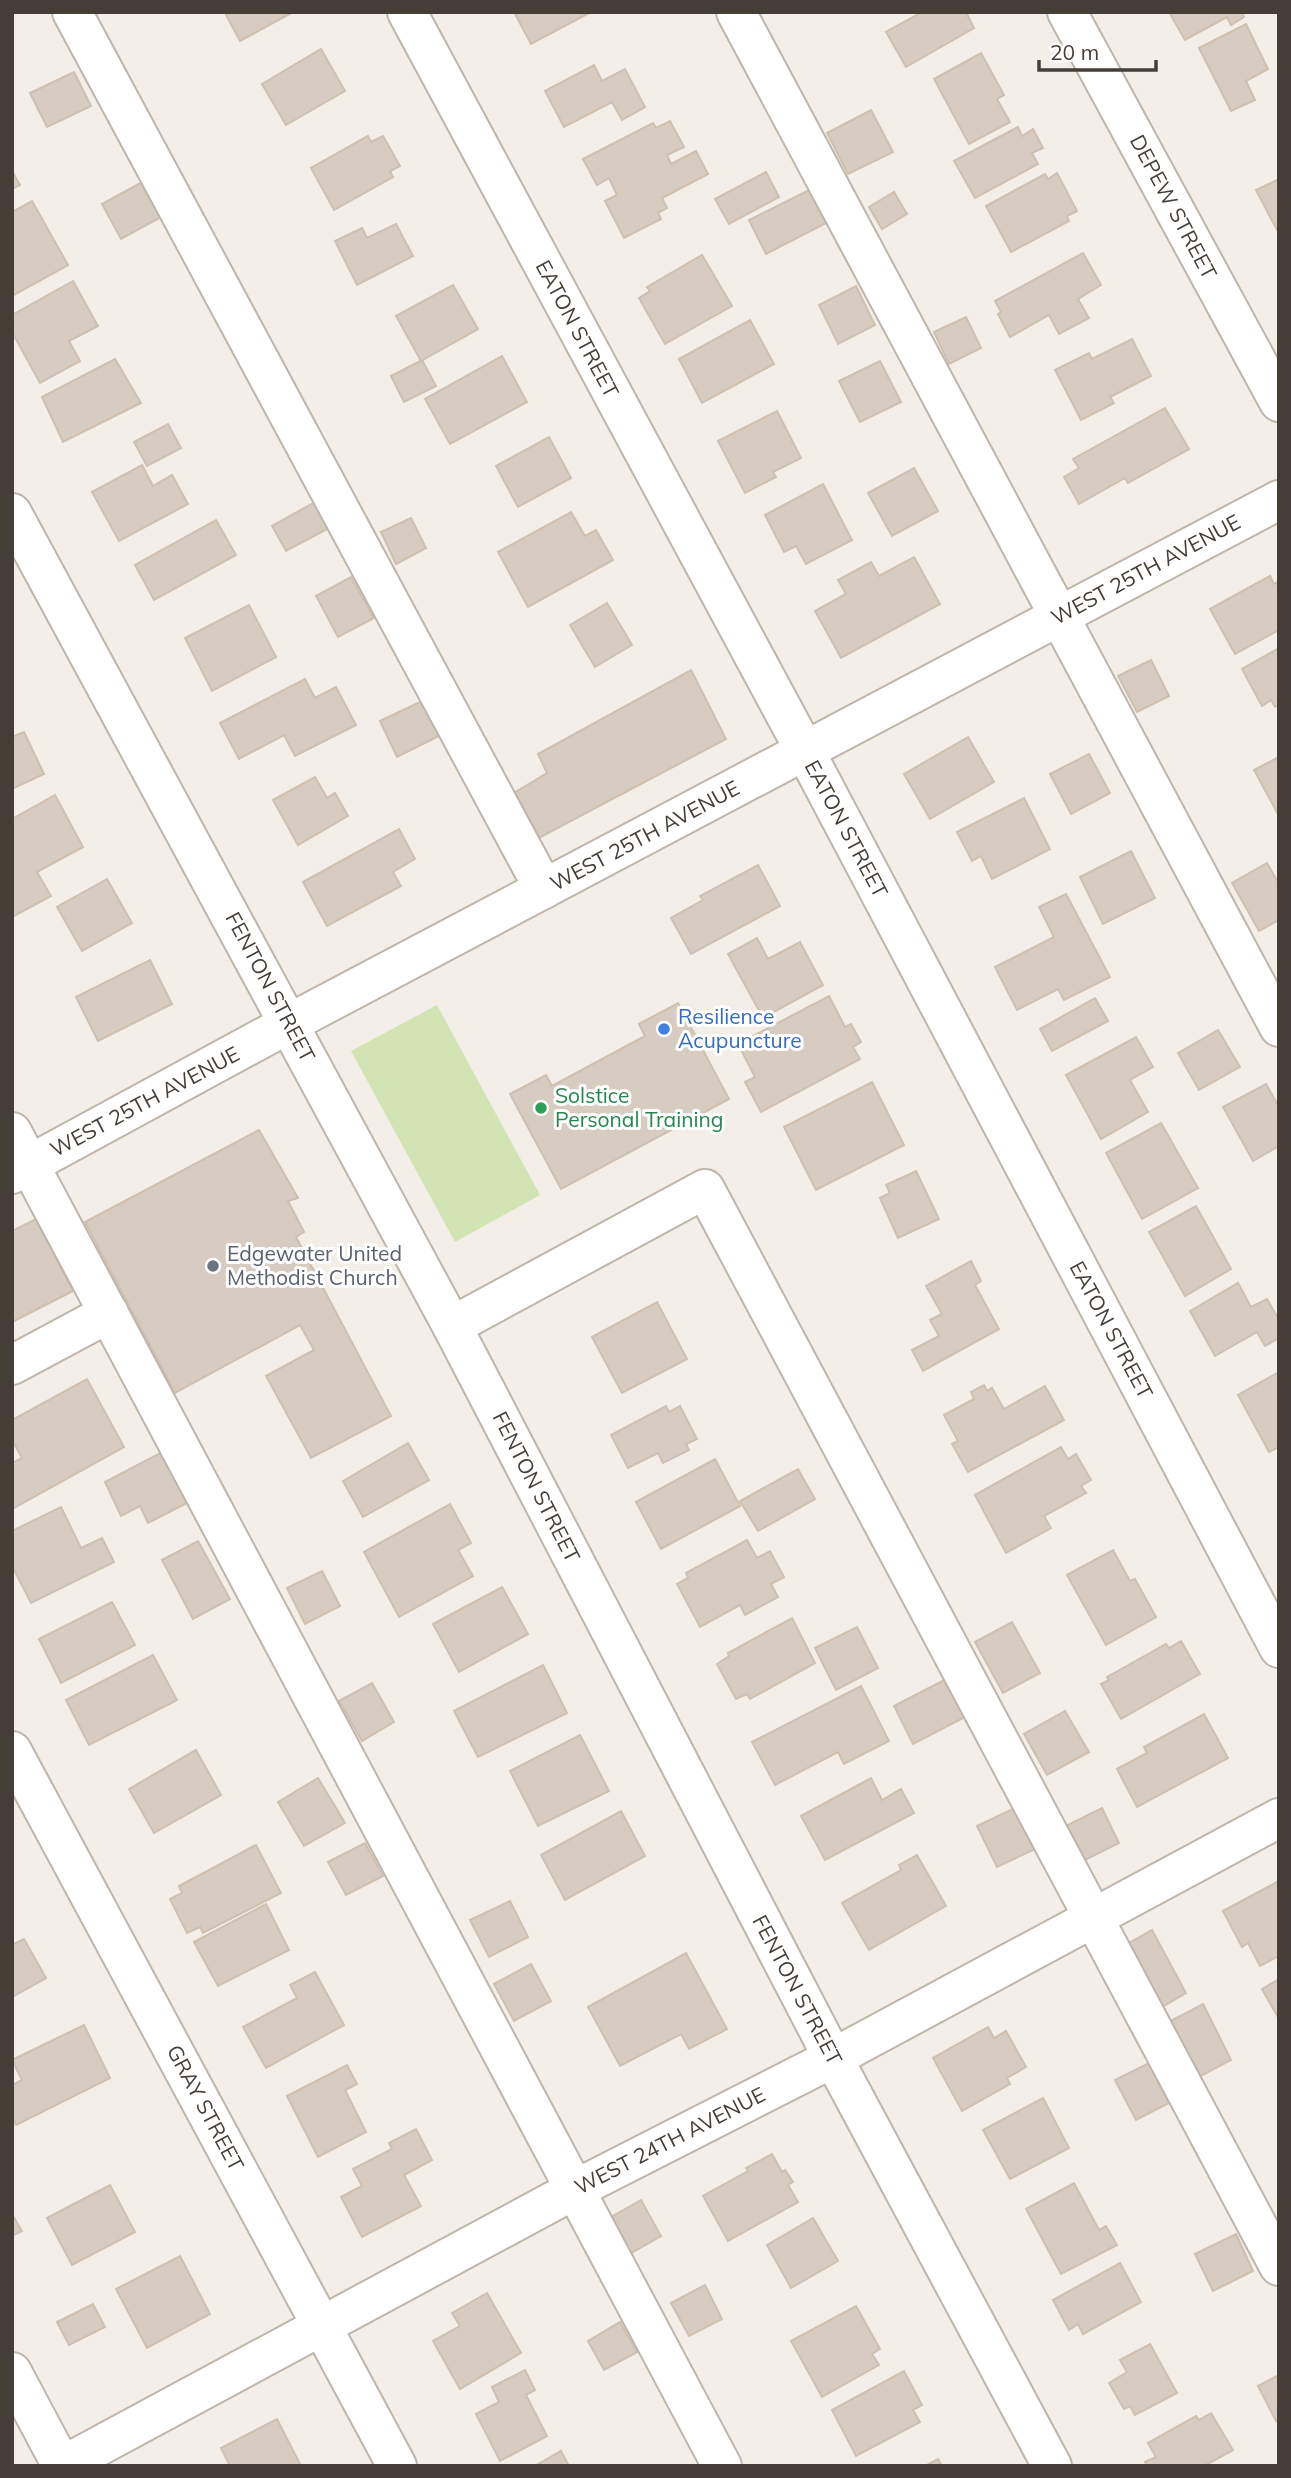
<svg xmlns="http://www.w3.org/2000/svg" width="1291" height="2478" font-family="Mulish,sans-serif">
<rect width="100%" height="100%" fill="#f3eee8"/>
<polygon fill="#d2e4b3" points="437,1005 540,1195 455,1242 351,1051"/>
<g fill="#d7ccc1" stroke="#cec0b1" stroke-width="2">
<polygon points="232,12 293,12 240,41 226,15"/>
<polygon points="514,12 591,12 531,44"/>
<polygon points="922,12 966,12 974,28 906,67 886,32"/>
<polygon points="1169,12 1241,12 1244,17 1231,25 1227,17 1185,40"/>
<polygon points="1246,24 1268,69 1246,81 1255,100 1231,111 1199,48"/>
<polygon points="321,49 345,91 286,125 262,84"/>
<polygon points="981,53 1004,95 997,99 1010,122 969,144 934,79"/>
<polygon points="594,65 602,81 625,69 645,107 622,120 612,102 564,127 545,91"/>
<polygon points="74,72 91,106 47,127 30,93"/>
<polygon points="871,110 893,152 848,174 827,133"/>
<polygon points="670,121 684,147 667,155 671,164 696,151 708,174 662,198 667,208 658,213 661,219 624,238 605,201 617,195 609,178 597,185 583,159 653,123 656,128"/>
<polygon points="1018,127 1022,136 1033,129 1043,148 1032,153 1038,164 975,198 954,161"/>
<polygon points="368,136 371,142 383,136 400,166 390,171 393,177 334,210 311,168"/>
<polygon points="12,171 20,185 12,189"/>
<polygon points="766,172 779,197 729,224 715,199"/>
<polygon points="1057,173 1077,211 1067,216 1069,221 1011,252 986,206 1045,174 1048,179"/>
<polygon points="1279,179 1279,229 1277,230 1256,190"/>
<polygon points="142,182 161,217 121,239 102,204"/>
<polygon points="811,189 828,222 766,254 749,220"/>
<polygon points="894,192 907,214 882,229 869,207"/>
<polygon points="32,201 68,265 12,296 12,212"/>
<polygon points="396,224 413,256 357,285 335,241 362,228 367,238"/>
<polygon points="1083,253 1101,285 1078,299 1089,318 1059,334 1049,315 1010,337 998,314 1001,312 995,301"/>
<polygon points="702,255 732,306 665,344 639,298 650,291 647,287"/>
<polygon points="73,281 98,326 69,341 80,361 40,383 12,332 12,315"/>
<polygon points="453,285 478,329 421,361 396,316"/>
<polygon points="856,286 875,325 838,344 819,305"/>
<polygon points="966,317 981,348 949,364 934,332"/>
<polygon points="750,320 774,364 702,403 679,359"/>
<polygon points="1132,339 1151,376 1110,397 1114,403 1081,420 1055,370 1089,353 1092,359"/>
<polygon points="502,356 527,402 450,444 425,399"/>
<polygon points="115,359 141,403 63,442 42,397"/>
<polygon points="422,360 436,386 404,402 391,376"/>
<polygon points="880,361 901,402 860,422 839,381"/>
<polygon points="1165,408 1189,449 1128,483 1125,478 1079,504 1064,477 1079,468 1073,459"/>
<polygon points="777,411 801,458 773,472 776,477 745,493 718,441"/>
<polygon points="168,424 181,448 147,466 134,442"/>
<polygon points="549,437 571,478 518,507 496,466"/>
<polygon points="142,465 153,486 172,475 188,504 119,541 92,492"/>
<polygon points="914,468 938,511 892,536 868,493"/>
<polygon points="823,484 852,540 806,564 796,546 784,552 765,515"/>
<polygon points="315,502 329,528 286,551 272,526"/>
<polygon points="571,512 585,536 596,530 613,560 528,607 498,552"/>
<polygon points="411,518 426,548 396,564 381,532"/>
<polygon points="216,520 236,555 154,600 135,565"/>
<polygon points="914,557 940,604 841,658 815,611 846,594 838,580 871,562 879,576"/>
<polygon points="1270,576 1274,584 1279,581 1279,630 1235,654 1210,609"/>
<polygon points="351,577 374,618 338,637 316,596"/>
<polygon points="607,603 632,645 595,667 570,625"/>
<polygon points="249,605 276,657 212,691 185,638"/>
<polygon points="1279,648 1279,705 1275,707 1271,700 1262,706 1242,669"/>
<polygon points="1151,660 1169,696 1137,712 1118,676"/>
<polygon points="691,670 726,739 537,839 512,794 547,773 538,754"/>
<polygon points="305,679 315,698 336,687 356,725 295,756 284,735 239,759 220,723"/>
<polygon points="428,698 445,733 397,757 380,721"/>
<polygon points="24,732 44,774 12,789 12,737"/>
<polygon points="968,737 994,782 930,819 904,774"/>
<polygon points="1089,754 1110,793 1071,814 1050,774"/>
<polygon points="1279,757 1279,816 1254,770"/>
<polygon points="315,777 327,798 335,793 348,816 298,845 273,800"/>
<polygon points="55,795 83,847 37,872 51,896 12,917 12,819"/>
<polygon points="1024,798 1050,849 992,879 981,856 972,861 957,832"/>
<polygon points="399,829 415,859 393,872 401,886 327,926 303,882"/>
<polygon points="1131,851 1155,898 1103,924 1080,877"/>
<polygon points="1267,863 1279,884 1279,920 1259,931 1232,883"/>
<polygon points="758,865 780,906 691,954 671,918 703,900 700,896"/>
<polygon points="107,879 132,923 82,951 57,907"/>
<polygon points="1066,894 1110,977 1064,1000 1058,989 1017,1010 995,967 1054,937 1039,907"/>
<polygon points="757,938 768,959 800,942 823,985 763,1018 728,954"/>
<polygon points="150,960 172,1004 98,1041 76,997"/>
<polygon points="829,996 845,1027 851,1024 861,1042 853,1047 860,1059 761,1112 745,1082 755,1077 738,1044"/>
<polygon points="1095,998 1108,1021 1052,1051 1040,1029"/>
<polygon points="678,1003 729,1099 561,1189 510,1094 546,1075 552,1086 645,1036 639,1024"/>
<polygon points="1218,1030 1240,1067 1199,1090 1178,1053"/>
<polygon points="1136,1037 1153,1067 1130,1080 1148,1112 1101,1139 1066,1075"/>
<polygon points="872,1082 904,1145 816,1190 784,1127"/>
<polygon points="1266,1084 1279,1107 1279,1146 1253,1161 1223,1107"/>
<polygon points="1161,1123 1198,1188 1142,1219 1106,1153"/>
<polygon points="259,1130 298,1198 288,1201 304,1232 296,1237 391,1416 311,1458 266,1376 314,1350 300,1325 175,1393 85,1222"/>
<polygon points="916,1171 939,1219 898,1238 880,1198 890,1193 886,1185"/>
<polygon points="1196,1206 1231,1269 1185,1296 1149,1232"/>
<polygon points="36,1219 73,1291 12,1322 12,1231"/>
<polygon points="971,1261 981,1281 975,1285 999,1329 923,1371 912,1350 939,1336 930,1320 942,1314 926,1286"/>
<polygon points="1238,1283 1251,1307 1267,1299 1279,1320 1279,1338 1265,1346 1257,1332 1215,1356 1190,1311"/>
<polygon points="657,1302 687,1359 622,1393 592,1337"/>
<polygon points="1279,1372 1279,1447 1269,1452 1238,1395"/>
<polygon points="87,1379 124,1447 12,1509 12,1463 22,1458 12,1440 12,1420"/>
<polygon points="984,1385 987,1391 992,1388 1004,1409 1045,1386 1064,1420 968,1472 952,1444 958,1441 944,1415 974,1399 971,1392"/>
<polygon points="666,1406 669,1412 680,1406 697,1439 686,1444 689,1450 663,1463 658,1453 628,1468 611,1435"/>
<polygon points="408,1443 429,1480 363,1517 343,1481"/>
<polygon points="1061,1447 1068,1459 1076,1454 1091,1480 1081,1486 1086,1493 1044,1516 1051,1528 1006,1553 975,1495"/>
<polygon points="166,1450 191,1501 148,1523 140,1506 121,1516 105,1482"/>
<polygon points="715,1459 740,1506 661,1549 636,1502"/>
<polygon points="798,1469 815,1499 758,1531 740,1501"/>
<polygon points="450,1504 471,1543 458,1550 473,1576 399,1617 364,1552"/>
<polygon points="61,1507 81,1548 102,1538 114,1562 31,1603 12,1566 12,1531"/>
<polygon points="747,1540 757,1558 770,1551 784,1577 771,1584 778,1597 745,1615 740,1605 700,1627 677,1584 688,1578 686,1573"/>
<polygon points="198,1541 230,1599 193,1619 162,1560"/>
<polygon points="1113,1550 1130,1581 1135,1579 1156,1617 1106,1645 1067,1575"/>
<polygon points="322,1571 340,1606 305,1624 287,1588"/>
<polygon points="502,1587 528,1634 459,1672 433,1624"/>
<polygon points="112,1602 135,1645 61,1683 39,1639"/>
<polygon points="792,1618 815,1663 750,1699 747,1694 736,1699 717,1664 729,1656 728,1653"/>
<polygon points="1012,1622 1040,1673 1003,1693 975,1642"/>
<polygon points="857,1627 878,1668 836,1690 815,1648"/>
<polygon points="1181,1641 1200,1674 1121,1719 1101,1684 1109,1680 1107,1677 1166,1644 1169,1648"/>
<polygon points="153,1655 177,1700 89,1745 66,1700"/>
<polygon points="543,1665 567,1713 478,1757 454,1711"/>
<polygon points="946,1679 965,1717 913,1744 894,1706"/>
<polygon points="372,1683 394,1722 362,1741 339,1701"/>
<polygon points="861,1686 889,1741 844,1764 838,1752 775,1785 752,1742"/>
<polygon points="1065,1711 1089,1752 1047,1775 1024,1734"/>
<polygon points="1204,1714 1228,1758 1137,1807 1117,1769 1147,1753 1144,1747"/>
<polygon points="580,1735 609,1791 538,1826 510,1771"/>
<polygon points="196,1750 221,1795 154,1833 129,1789"/>
<polygon points="318,1778 345,1823 304,1846 278,1802"/>
<polygon points="871,1778 882,1800 901,1789 914,1813 825,1860 801,1816"/>
<polygon points="1015,1808 1035,1849 997,1867 977,1826"/>
<polygon points="1102,1808 1119,1843 1081,1862 1064,1827"/>
<polygon points="621,1811 645,1856 565,1900 541,1855"/>
<polygon points="365,1843 383,1876 346,1895 328,1862"/>
<polygon points="256,1845 281,1893 203,1933 200,1927 187,1933 170,1899 182,1893 179,1886"/>
<polygon points="917,1855 946,1906 869,1950 842,1903 901,1870 899,1865"/>
<polygon points="1279,1881 1279,1956 1260,1966 1248,1943 1242,1947 1223,1911"/>
<polygon points="510,1901 528,1937 489,1957 470,1920"/>
<polygon points="266,1904 289,1950 218,1986 194,1942"/>
<polygon points="1152,1930 1186,1993 1153,2012 1119,1949"/>
<polygon points="24,1939 46,1978 12,1997 12,1945"/>
<polygon points="686,1953 727,2029 689,2049 681,2034 620,2066 588,2007"/>
<polygon points="531,1964 551,2001 514,2021 494,1984"/>
<polygon points="315,1972 344,2025 266,2068 243,2027 297,1998 290,1985"/>
<polygon points="1279,1979 1279,2019 1262,1989"/>
<polygon points="1203,2004 1231,2060 1193,2080 1165,2024"/>
<polygon points="84,2025 110,2078 16,2125 12,2117 12,2085 22,2080 12,2060"/>
<polygon points="988,2027 994,2038 1006,2031 1026,2067 1007,2078 1010,2084 962,2111 933,2058"/>
<polygon points="1149,2063 1169,2103 1136,2120 1115,2080"/>
<polygon points="347,2065 357,2084 345,2090 366,2132 318,2157 287,2096"/>
<polygon points="1043,2098 1069,2148 1010,2179 983,2130"/>
<polygon points="416,2129 432,2160 404,2175 421,2206 362,2237 341,2197 362,2186 353,2169 392,2149 389,2143"/>
<polygon points="772,2154 782,2172 785,2170 793,2182 788,2185 798,2202 728,2241 703,2196 748,2171 746,2168"/>
<polygon points="1074,2183 1099,2230 1106,2226 1117,2245 1061,2274 1026,2209"/>
<polygon points="110,2185 135,2232 72,2265 47,2218"/>
<polygon points="641,2200 661,2236 626,2256 606,2220"/>
<polygon points="12,2214 22,2231 12,2236"/>
<polygon points="813,2218 838,2261 791,2288 767,2245"/>
<polygon points="1236,2234 1253,2271 1213,2291 1195,2254"/>
<polygon points="180,2256 210,2314 147,2348 116,2289"/>
<polygon points="1120,2263 1141,2302 1083,2334 1078,2324 1069,2330 1053,2300"/>
<polygon points="705,2285 722,2319 689,2336 671,2303"/>
<polygon points="487,2293 521,2353 460,2389 433,2341 460,2326 452,2313"/>
<polygon points="93,2304 105,2327 69,2345 57,2322"/>
<polygon points="856,2306 880,2349 872,2354 879,2365 822,2397 791,2341"/>
<polygon points="620,2322 637,2352 604,2370 588,2341"/>
<polygon points="1150,2344 1177,2393 1135,2415 1130,2406 1124,2409 1109,2383 1127,2372 1120,2360"/>
<polygon points="525,2370 535,2390 526,2395 547,2436 500,2461 476,2414 499,2402 492,2387"/>
<polygon points="904,2371 922,2405 913,2410 920,2422 856,2456 832,2410"/>
<polygon points="1279,2375 1279,2419 1276,2421 1258,2386"/>
<polygon points="1211,2413 1233,2450 1204,2466 1147,2466 1145,2462 1156,2457 1148,2443 1196,2416 1199,2420"/>
<polygon points="277,2419 301,2466 230,2466 221,2448"/>
<polygon points="561,2451 569,2466 535,2466"/>
<polygon points="938,2459 942,2466 925,2466"/>
</g>
<g fill="none" stroke-linecap="round" stroke-linejoin="round">
<g stroke="#beb5ab" stroke-width="42">
<g id="minor">
<polyline points="72,12 544,889"/>
<polyline points="407,12 805,751 1279,1648"/>
<polyline points="736,12 1279,1027"/>
<polyline points="1067,12 1279,402"/>
<polyline points="12,513 452,1326 833,2058 1052,2466"/>
<polyline points="12,1132 722,2466"/>
<polyline points="12,1174 290,1023 1279,500"/>
<polyline points="452,1326 705,1189 1279,2266"/>
<polyline points="12,1365 109,1313"/>
<polyline points="12,1751 397,2466"/>
<polyline points="12,2372 62,2466"/>
<polyline points="62,2466 574,2190 833,2058 1279,1818"/>
</g>
</g>
<use href="#minor" stroke="#fff" stroke-width="38"/>
</g>
<circle fill="#3f7fe0" stroke="#fff" stroke-width="2.5" cx="664" cy="1029" r="7"/>
<circle fill="#2e9e5b" stroke="#fff" stroke-width="2.5" cx="541" cy="1108" r="7"/>
<circle fill="#6b7280" stroke="#fff" stroke-width="2.5" cx="213" cy="1266" r="7"/>
<g text-anchor="middle" stroke-width="6" stroke-linejoin="round" paint-order="stroke">
<g font-size="21" fill="#453e37" stroke="#fff">
<text transform="translate(1173 207) rotate(62)" y="7">DEPEW STREET</text>
<text transform="translate(577 329) rotate(62)" y="7">EATON STREET</text>
<text transform="translate(1146 570) rotate(-28)" y="7">WEST 25TH AVENUE</text>
<text transform="translate(846 829) rotate(62)" y="7">EATON STREET</text>
<text transform="translate(645 836) rotate(-28)" y="7">WEST 25TH AVENUE</text>
<text transform="translate(270 987) rotate(62)" y="7">FENTON STREET</text>
<text transform="translate(145 1102) rotate(-28)" y="7">WEST 25TH AVENUE</text>
<text transform="translate(1111 1330) rotate(62)" y="7">EATON STREET</text>
<text transform="translate(536 1487) rotate(63)" y="7">FENTON STREET</text>
<text transform="translate(797 1990) rotate(62)" y="7">FENTON STREET</text>
<text transform="translate(205 2108) rotate(62)" y="7">GRAY STREET</text>
<text transform="translate(670 2141) rotate(-27)" y="7">WEST 24TH AVENUE</text>
</g>
<g font-size="21" fill="#366cbe" stroke="#fff" text-anchor="start">
<text x="678" y="1024">Resilience<tspan x="678" dy="24">Acupuncture</tspan></text>
</g>
<g font-size="21" fill="#27864d" stroke="#fff" text-anchor="start">
<text x="555" y="1103">Solstice<tspan x="555" dy="24">Personal Training</tspan></text>
</g>
<g font-size="21" fill="#5b616d" stroke="#fff" text-anchor="start">
<text x="227" y="1261">Edgewater United<tspan x="227" dy="24">Methodist Church</tspan></text>
</g>
</g>
<rect width="1291" height="2478" fill="none" stroke="#453e37" stroke-width="28"/>
<path d="M1039 60v10h117v-10" fill="none" stroke="#453e37" stroke-width="3.5"/>
<text x="1050" y="60" font-size="21" fill="#453e37" stroke="#ffffff" stroke-width="5" paint-order="stroke">20 m</text>
</svg>
